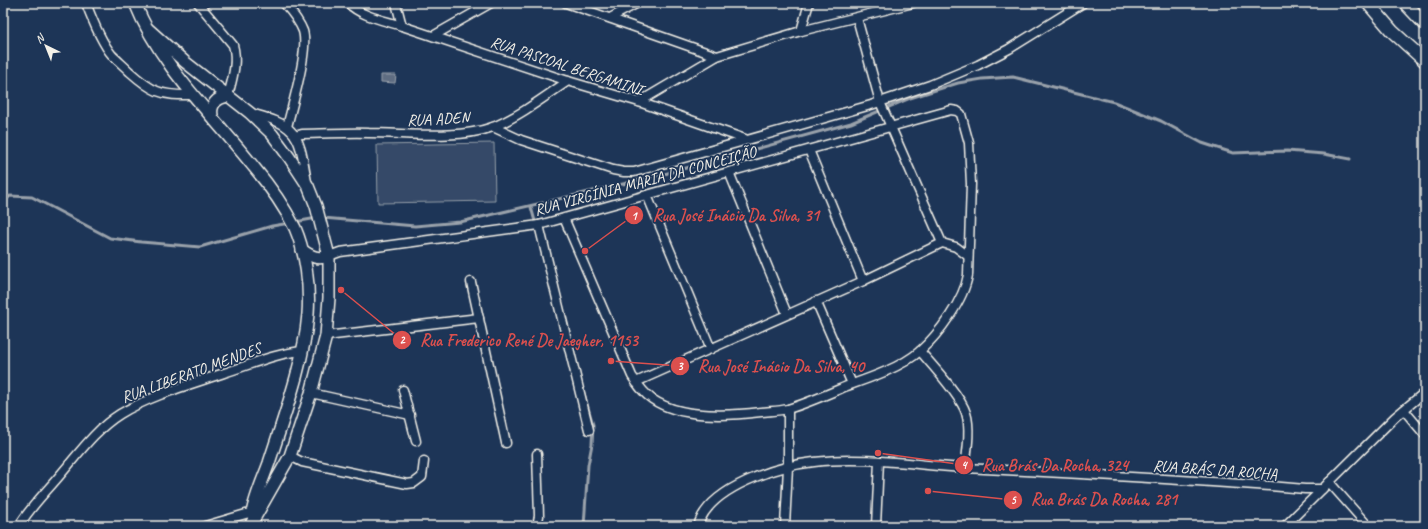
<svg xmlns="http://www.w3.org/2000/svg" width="1428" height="529" font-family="Caveat,sans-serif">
<rect width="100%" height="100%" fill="#1d3557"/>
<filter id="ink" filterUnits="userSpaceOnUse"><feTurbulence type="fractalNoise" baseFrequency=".025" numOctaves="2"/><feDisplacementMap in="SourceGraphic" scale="8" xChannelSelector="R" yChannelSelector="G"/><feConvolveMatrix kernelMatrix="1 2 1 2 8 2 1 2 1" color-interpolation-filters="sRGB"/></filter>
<g filter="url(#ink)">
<polygon fill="#354a67" stroke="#949ea8" points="494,143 495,201 378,203 377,145"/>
<polygon fill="#5e6d82" stroke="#9aa2ab" points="381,75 396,75 395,83 381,82"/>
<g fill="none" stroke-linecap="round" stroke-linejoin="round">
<g stroke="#9aa2ab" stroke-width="3">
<polyline points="3,203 10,196 32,197 110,238 141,242 200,247 272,226 290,223"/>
<polyline points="531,207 536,225"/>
<polyline points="323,218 415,226 460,222 657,176 851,123 910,98 958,83 982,79 1013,77 1114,102 1161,121 1202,143 1233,153 1287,151 1324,154 1350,159"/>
<polyline points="295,222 317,218"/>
<polyline points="583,390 593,425 592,444 588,465 584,526"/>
</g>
<g stroke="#f4f1e8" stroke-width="11">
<g id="street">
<path d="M86,3C92,19 101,42 112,55C118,61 124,66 130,72C139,80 147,87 157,91C169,96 182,95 194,95"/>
<path d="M198,3L233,45C238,62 232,80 228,96"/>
<path d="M284,3C291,11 299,20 303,31C309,50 292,106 287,127"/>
<path d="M348,3C362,17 384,20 402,26"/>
<polyline points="396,3 402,26 568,81 639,102 745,139"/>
<polyline points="566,3 717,56"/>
<polyline points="610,18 638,3"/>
<polyline points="857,18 880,102 942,243"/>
<polyline points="801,31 809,3"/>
<polyline points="433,36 491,3"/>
<polyline points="639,102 717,56 801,31 913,3"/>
<path d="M251,113C264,117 282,121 291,131C302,141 304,167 307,182"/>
<polyline points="493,127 521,140 613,170 624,172 634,172 871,105 930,85 978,65 1009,49 1083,3"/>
<path d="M295,136L302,134C325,134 347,132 369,133C408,133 456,140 493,127C518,117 546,96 568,81"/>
<polyline points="809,150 863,281"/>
<polyline points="729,172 787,314"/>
<polyline points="647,195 711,349"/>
<polyline points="539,225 589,430"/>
<path d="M329,256L340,252L539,225L951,110L957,111L961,114L969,143L971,184L968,275C964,300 939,334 920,351C902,367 870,378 847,386C828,394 808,403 788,409C779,411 770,411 761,412C728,416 681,419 652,399C643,393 638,385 632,376L564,218"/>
<polyline points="471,282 506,443"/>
<polyline points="816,301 852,384"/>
<polyline points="326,336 479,318"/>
<path d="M920,351C932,365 961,396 966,413C971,428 967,452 965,468"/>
<polyline points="636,382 863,281 942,243 956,247 968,256"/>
<polyline points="403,390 416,441"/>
<polyline points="311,393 410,415"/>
<polyline points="1404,410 1425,435"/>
<polyline points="290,456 302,462 407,484 414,483 422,477 424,461"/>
<polyline points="1329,482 1368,526"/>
<path d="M19,526C30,507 47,491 61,474C79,453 96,429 120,414C149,396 192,384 224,373C250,365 276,353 303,351"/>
<polyline points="205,526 256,511"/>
<polyline points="537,526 539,516 537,454"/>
<path d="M698,526C709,487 778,466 814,462C864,456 915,465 965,468C1067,473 1169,479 1270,486L1305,489H1322"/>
<polyline points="785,526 788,467 788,409"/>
<polyline points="876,526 879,461"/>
<polyline points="1285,526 1395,417 1425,392"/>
</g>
</g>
<g stroke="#f4f1e8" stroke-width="14">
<g id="secondary">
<path d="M135,3C160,66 211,113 253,166C269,185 284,206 295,228C306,254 310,286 308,314C304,363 284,416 269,463C264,477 254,499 252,514"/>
<polyline points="147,28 185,62 250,113 272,134 289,157 308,186 316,206 329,256 329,298 326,336 311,393 290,456 250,526"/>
<path d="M212,116C210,105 216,98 228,96"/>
<path d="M302,250C312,257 318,260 329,256"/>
</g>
</g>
<g stroke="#f4f1e8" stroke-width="15">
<g id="primary">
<polyline points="1368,3 1392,31 1425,61"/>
<polyline points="1405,3 1425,24"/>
</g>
</g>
<use href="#street" stroke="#1d3557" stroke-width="8"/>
<use href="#secondary" stroke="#1d3557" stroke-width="11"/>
<use href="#primary" stroke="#1d3557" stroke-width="12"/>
</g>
</g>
<g text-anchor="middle" stroke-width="3.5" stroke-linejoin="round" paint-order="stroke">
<g font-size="16" fill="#f4f1e8" stroke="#1d3557">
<text transform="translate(567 65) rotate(18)" y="6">RUA PASCOAL BERGAMINI</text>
<text transform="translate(438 118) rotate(-3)" y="6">RUA ADEN</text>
<text transform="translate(645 180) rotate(-15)" y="6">RUA VIRGÍNIA MARIA DA CONCEIÇÃO</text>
<text transform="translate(191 372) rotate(-20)" y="6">RUA LIBERATO MENDES</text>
<text transform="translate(1215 469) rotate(4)" y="6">RUA BRÁS DA ROCHA</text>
</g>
</g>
<path fill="none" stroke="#dc504e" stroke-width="1.5" d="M585 251L634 215M341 290L402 340M611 361L680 366M878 453L964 465M928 491L1013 500"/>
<g fill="#dc504e" stroke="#1d3557" stroke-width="1.5">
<circle cx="585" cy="251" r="4"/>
<circle cx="341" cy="290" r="4"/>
<circle cx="611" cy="361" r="4"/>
<circle cx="878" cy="453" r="4"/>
<circle cx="928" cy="491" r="4"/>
<circle cx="634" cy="215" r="10"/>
<circle cx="402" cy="340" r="10"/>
<circle cx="680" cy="366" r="10"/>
<circle cx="964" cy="465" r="10"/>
<circle cx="1013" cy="500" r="10"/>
</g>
<g font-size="12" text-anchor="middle" font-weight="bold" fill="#fff">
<text x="634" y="220">1</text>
<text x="402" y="344">2</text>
<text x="680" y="370">3</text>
<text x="964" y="469">4</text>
<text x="1013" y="504">5</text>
</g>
<g font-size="17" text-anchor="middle" font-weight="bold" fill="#dc504e" stroke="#1d3557" stroke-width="3.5" stroke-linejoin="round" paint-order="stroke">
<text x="736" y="221">Rua José Inácio Da Silva, 31</text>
<text x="529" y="346">Rua Frederico René De Jaegher, 1153</text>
<text x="781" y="372">Rua José Inácio Da Silva, 40</text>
<text x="1055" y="471">Rua Brás Da Rocha, 324</text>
<text x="1104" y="505">Rua Brás Da Rocha, 281</text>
</g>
<rect width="1428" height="529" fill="none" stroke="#1d3557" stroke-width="16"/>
<rect x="8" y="8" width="1412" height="513" fill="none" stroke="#f4f1e8" stroke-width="1.5" filter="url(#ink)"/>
<g transform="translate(46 46) rotate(317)" stroke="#1d3557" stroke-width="3" paint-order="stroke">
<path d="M0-3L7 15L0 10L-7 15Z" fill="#f4f1e8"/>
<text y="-6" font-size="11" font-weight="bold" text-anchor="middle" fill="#f4f1e8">N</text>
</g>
</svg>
